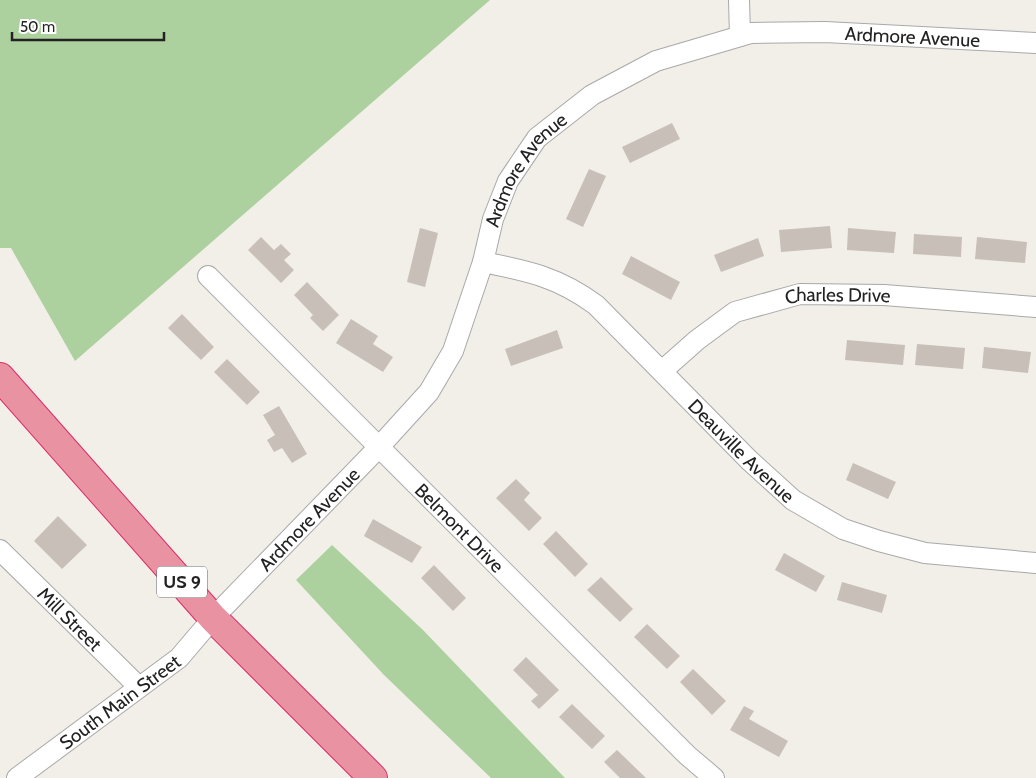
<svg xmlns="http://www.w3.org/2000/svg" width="1036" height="778" font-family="Cabin,sans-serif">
<rect width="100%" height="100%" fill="#f2efe9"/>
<g fill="#add19e">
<polygon points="0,0 490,0 75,361 11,248 0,248"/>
<polygon points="332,545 423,630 565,778 491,778 384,675 296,580"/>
</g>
<g fill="#c7bfb8">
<polygon points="672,123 680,139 630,163 622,147"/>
<polygon points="589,169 606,176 583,227 566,219"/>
<polygon points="830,226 832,248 781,252 779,230"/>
<polygon points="420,228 438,233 425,287 407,282"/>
<polygon points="848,228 896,232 894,253 847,250"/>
<polygon points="914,234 962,237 961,257 913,254"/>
<polygon points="261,237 274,250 281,244 291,254 284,260 294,270 281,283 248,250"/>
<polygon points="977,237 1027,242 1025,263 975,259"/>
<polygon points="758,238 764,256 721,272 714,255"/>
<polygon points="631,256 680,282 671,300 622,274"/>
<polygon points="307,282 339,315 323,331 310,318 313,315 294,295"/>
<polygon points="182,314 214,347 201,360 168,328"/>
<polygon points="351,319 378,336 373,344 393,357 383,372 336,343"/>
<polygon points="557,330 563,348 511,366 505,349"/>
<polygon points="847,340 905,345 903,365 845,360"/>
<polygon points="917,344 965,348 963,369 915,365"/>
<polygon points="984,347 1031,352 1028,373 982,368"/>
<polygon points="227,359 260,392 247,405 214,372"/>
<polygon points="279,406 307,454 292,463 282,448 274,452 267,440 275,435 263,415"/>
<polygon points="853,463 896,482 888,499 846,480"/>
<polygon points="516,479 530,493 524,500 542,518 529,531 496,498"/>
<polygon points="58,516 87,545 62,569 34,541"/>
<polygon points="373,519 422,547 412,563 364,536"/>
<polygon points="556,531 588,564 575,577 543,544"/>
<polygon points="784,553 825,576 816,592 775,570"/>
<polygon points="434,565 466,598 453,611 421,578"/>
<polygon points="601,577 633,609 620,622 587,590"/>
<polygon points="842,582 887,595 882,613 837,600"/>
<polygon points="647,624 680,656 667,669 634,637"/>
<polygon points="526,657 559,690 539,709 531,701 538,695 513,670"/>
<polygon points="693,669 726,701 712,715 680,682"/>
<polygon points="572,704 605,736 592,749 559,717"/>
<polygon points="744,706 754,711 749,719 788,741 779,757 730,730"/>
<polygon points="617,750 646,778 620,778 604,762"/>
</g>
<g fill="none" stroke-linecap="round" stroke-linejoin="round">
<g stroke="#a9a9a9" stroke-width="22">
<g id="minor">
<polyline points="739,0 740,36"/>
<path id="s1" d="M483,262C528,271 558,277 596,305L749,460L793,500L843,529L879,541L925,553L1036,563"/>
<path id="s2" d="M208,276L687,755L714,778"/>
<path id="s3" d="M662,371L697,340L735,312L800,294L884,295L1036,307"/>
<path id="s4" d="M0,550L139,687"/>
<path id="s5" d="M17,778L179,658L213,618L379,447L429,392L453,351L483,262L493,219L508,181L537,138L592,95L656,61L751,33L825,32L1036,43"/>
</g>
</g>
<g stroke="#dc2a67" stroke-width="30">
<polyline id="highway" points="0,377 213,618 373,778"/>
</g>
<use href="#minor" stroke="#fff" stroke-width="20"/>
<use href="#highway" stroke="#e892a2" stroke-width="28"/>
</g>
<g text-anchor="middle" stroke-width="4.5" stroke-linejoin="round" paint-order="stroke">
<rect fill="#fff" stroke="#646464" stroke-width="1" x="157" y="566.5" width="50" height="31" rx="4"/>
<g font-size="18" font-weight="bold" fill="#222">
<text x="182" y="588">US 9</text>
</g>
<g font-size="19" fill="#222" stroke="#fff">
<text dy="7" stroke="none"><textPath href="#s5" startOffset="1248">Ardmore Avenue</textPath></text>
<text dy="7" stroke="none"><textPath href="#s5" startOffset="812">Ardmore Avenue</textPath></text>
<text dy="7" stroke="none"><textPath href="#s3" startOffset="199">Charles Drive</textPath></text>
<text dy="7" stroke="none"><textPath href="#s1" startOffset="328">Deauville Avenue</textPath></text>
<text dy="7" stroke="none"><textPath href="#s5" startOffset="392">Ardmore Avenue</textPath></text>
<text dy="7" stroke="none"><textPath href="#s2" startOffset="356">Belmont Drive</textPath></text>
<text dy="7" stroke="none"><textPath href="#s4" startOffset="98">Mill Street</textPath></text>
<text dy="7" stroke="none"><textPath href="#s5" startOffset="128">South Main Street</textPath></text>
</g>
</g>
<path d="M12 32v8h152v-8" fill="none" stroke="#222222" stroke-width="2.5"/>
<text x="20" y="32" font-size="15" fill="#222222" stroke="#ffffff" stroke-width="4" paint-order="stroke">50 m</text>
</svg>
